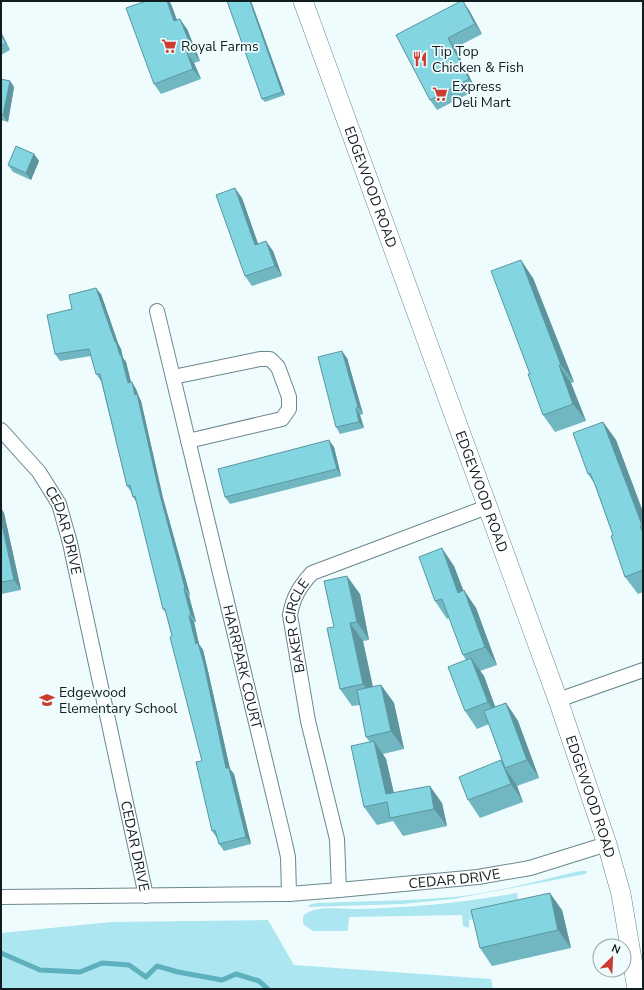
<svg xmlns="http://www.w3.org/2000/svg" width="644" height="990" font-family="'Nunito Sans',sans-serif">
<rect width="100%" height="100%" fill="#effcfe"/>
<g fill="#ace6f0">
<path d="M580,871H587L586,874L453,899L402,904L308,907L311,904L319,903C364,901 409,901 454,897C497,892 538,881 580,871Z"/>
<path d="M517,893L519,909L469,920V928L463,926L462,915L349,917L348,930L345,931H313L303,924V916C314,905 339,909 353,909C411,908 460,903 517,893Z"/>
<polygon points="268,920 294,965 491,979 493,989 1,989 1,933 111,922"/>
</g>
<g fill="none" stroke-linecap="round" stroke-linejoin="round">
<polyline stroke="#5eb0bd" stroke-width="5" points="1,953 40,970 80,972 102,963 129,965 146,977 157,966 178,972 222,980 236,974 259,981 268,989"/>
<g stroke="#69878c" stroke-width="16">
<g id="street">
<path id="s1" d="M157,311L284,839L288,857L289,894"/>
<polyline points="173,377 260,359 270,359 278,367 289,397 289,409 282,419 188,441"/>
<path id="s2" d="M1,430L39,472L59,504L70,543L146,896"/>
<polyline points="558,700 643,670"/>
<path id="s3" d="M339,890L337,839L308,721L290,615C293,597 300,586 312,573L487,507"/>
<path id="s4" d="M1,897L289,894L339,890L478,877L530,868L607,844"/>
</g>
</g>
<g stroke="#69878c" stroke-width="20">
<g id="secondary">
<path id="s5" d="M303,1L558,700L607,844L621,894L637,989"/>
</g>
</g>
<use href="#street" stroke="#fff" stroke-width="14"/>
<use href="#secondary" stroke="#fff" stroke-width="19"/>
</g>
<g fill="#71b7c2">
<polygon points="146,1 169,1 171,4 177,20 187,29 200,61 194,63 201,79 161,94 154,84"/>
<polygon points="227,1 251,1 285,95 265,102 262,99"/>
<polygon points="469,10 482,34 455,48 476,90 437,110 430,100 396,35"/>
<polygon points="1,32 10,50 1,55"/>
<polygon points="1,79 10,81 14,87 8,122 1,120"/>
<polygon points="34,154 39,161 31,180 13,172 8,165"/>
<polygon points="242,198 258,244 273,251 282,276 252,286 245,276"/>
<polygon points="533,278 574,382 571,383 586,421 555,432 543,415 530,374"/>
<polygon points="101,294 118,343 121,349 123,358 126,362 131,382 136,389 139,397 141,401 163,498 190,595 189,596 196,622 194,622 199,644 203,650 208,671 230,769 234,774 251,844 224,851 219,844 217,838 212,831 202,761 172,636 166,613 163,609 137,503 133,497 131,492 127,486 101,381 96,374 91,356 60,361 55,354 72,309"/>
<polygon points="347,358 363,414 360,415 364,428 340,434 336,427"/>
<polygon points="603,422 616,440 643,512 643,592 638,594 625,577 613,535 594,483 588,474"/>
<polygon points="334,447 341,476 230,504 225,497"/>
<polygon points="1,508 4,513 21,590 1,594"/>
<polygon points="454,566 463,591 476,608 497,665 480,671 484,676 495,707 506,703 518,721 539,778 517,786 523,802 480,818 468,800 502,761 489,724 477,729 465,711 466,660 463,655 449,618 447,619 435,601"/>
<polygon points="360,594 369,640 363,641 373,687 381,685 394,703 404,749 383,754 386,759 394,793 442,803 447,826 403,836 393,821 377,825 364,807 370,742 366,737 360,705 352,706 340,689 334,627"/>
<polygon points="562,910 571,948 492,966 480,948"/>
</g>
<g fill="#5c959e">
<polygon points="167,1 169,1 171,4 181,31 174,21"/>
<polygon points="250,1 251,1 285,95 282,92"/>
<polygon points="463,1 469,10 482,34 475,24"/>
<polygon points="180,19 187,29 200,61 193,51"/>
<polygon points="1,32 10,50 6,43 1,35"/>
<polygon points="448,38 455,48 476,90 469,79"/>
<polygon points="187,53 194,63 201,79 193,69"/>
<polygon points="10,81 14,87 8,122 3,115"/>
<polygon points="34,154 39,161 31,180 26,173"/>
<polygon points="235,188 242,198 262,255 255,245"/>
<polygon points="266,241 273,251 282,276 275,266"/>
<polygon points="521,260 533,278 574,382 561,365"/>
<polygon points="96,288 101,294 118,343 121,349 123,358 126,362 133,390 128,383 120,355 115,342"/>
<polygon points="342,351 347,358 363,414 358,407"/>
<polygon points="559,365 571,383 586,421 573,404"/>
<polygon points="132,382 136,389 139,397 141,401 163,498 190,595 185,588 159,491"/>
<polygon points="356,408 360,415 364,428 359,422"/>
<polygon points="603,422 616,440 643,512 643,526"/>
<polygon points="329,440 334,447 341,476 337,469"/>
<polygon points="1,508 4,513 21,590 14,580 1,520"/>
<polygon points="442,548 454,566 471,610 458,593"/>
<polygon points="347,576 360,594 369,640 357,622"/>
<polygon points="184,589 189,596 196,622 191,615"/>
<polygon points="464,590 476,608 497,665 485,647"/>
<polygon points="189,616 194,622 199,644 203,650 208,671 230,769 234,774 251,844 246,837 226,768"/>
<polygon points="350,623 363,641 376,702 363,684"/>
<polygon points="471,658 484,676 500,720 488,702"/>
<polygon points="381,685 394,703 404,749 391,731"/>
<polygon points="506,703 518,721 539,778 527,760"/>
<polygon points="374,741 386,759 398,812 386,794"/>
<polygon points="505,768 517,786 523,802 511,784"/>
<polygon points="430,786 442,803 447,826 434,809"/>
<polygon points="550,893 562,910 571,948 558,930"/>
</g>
<g fill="#83d5e2" stroke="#5c959e">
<polygon points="146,1 167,1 174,21 180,19 193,51 187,53 193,69 154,84 126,8"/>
<polygon points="227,1 250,1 282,92 262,99"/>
<polygon points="461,1 463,1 475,24 448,38 469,79 430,100 396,35"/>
<polygon points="1,35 6,43 1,46"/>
<polygon points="1,79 10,81 3,115 1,114"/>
<polygon points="16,146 34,154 26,173 8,165"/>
<polygon points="235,188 255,245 266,241 275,266 245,276 216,195"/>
<polygon points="521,260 561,365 559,365 573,404 543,415 528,374 530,374 491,271"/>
<polygon points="96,288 115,342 116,342 120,355 121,355 128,383 132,382 135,395 137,394 159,491 185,588 184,589 191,615 189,616 196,644 198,643 204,664 226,768 229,768 246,837 219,844 215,830 212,831 196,762 202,761 170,637 172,636 165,609 163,609 135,496 133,497 130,485 127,486 100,374 96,374 89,349 55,354 47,315 72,309 69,295"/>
<polygon points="342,351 358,407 356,408 359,422 336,427 318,357"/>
<polygon points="603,422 642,525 640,526 643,533 643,570 625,577 611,536 613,535 596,487 590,473 588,474 573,433"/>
<polygon points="329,440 337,469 225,497 218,469"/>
<polygon points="1,520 14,580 1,582"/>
<polygon points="442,548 458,593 464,590 485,647 463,655 442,599 435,601 419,557"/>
<polygon points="347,576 357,622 350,623 363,684 340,689 327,628 334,627 324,581"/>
<polygon points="471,658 488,702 465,711 448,667"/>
<polygon points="381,685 391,731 366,737 357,690"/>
<polygon points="506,703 527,760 505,768 484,711"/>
<polygon points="374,741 386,794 430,786 434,809 390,818 387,802 364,807 351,746"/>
<polygon points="501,760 511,784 468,800 459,777"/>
<polygon points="550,893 558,930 480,948 471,910"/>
</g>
<defs>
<g id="supermarket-bare" transform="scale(1.2)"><path d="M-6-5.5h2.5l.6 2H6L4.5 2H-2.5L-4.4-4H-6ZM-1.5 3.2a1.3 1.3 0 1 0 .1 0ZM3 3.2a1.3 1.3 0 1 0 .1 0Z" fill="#cb3d31" stroke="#effcfe" stroke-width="2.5" paint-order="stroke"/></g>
<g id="restaurant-bare" transform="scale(1.2)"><path d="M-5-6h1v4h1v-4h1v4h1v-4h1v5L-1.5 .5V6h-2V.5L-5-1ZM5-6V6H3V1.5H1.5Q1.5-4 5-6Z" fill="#cb3d31" stroke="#effcfe" stroke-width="2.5" paint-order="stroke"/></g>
<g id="school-bare" transform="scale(1.2)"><path d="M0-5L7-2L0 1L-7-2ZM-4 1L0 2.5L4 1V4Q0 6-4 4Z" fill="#cb3d31" stroke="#effcfe" stroke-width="2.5" paint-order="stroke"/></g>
</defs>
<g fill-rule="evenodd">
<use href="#supermarket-bare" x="169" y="46"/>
<use href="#restaurant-bare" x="420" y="59"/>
<use href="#supermarket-bare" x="440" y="94"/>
<use href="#school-bare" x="47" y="700"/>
</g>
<g text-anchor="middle" stroke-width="3.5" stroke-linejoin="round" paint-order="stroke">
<g font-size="14" fill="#101c1e" stroke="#effcfe" text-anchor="start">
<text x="181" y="51">Royal Farms</text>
<text x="432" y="56">Tip Top<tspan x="432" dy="16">Chicken &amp; Fish</tspan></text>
<text x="452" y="91">Express<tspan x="452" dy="16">Deli Mart</tspan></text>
<text x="59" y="697">Edgewood<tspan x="59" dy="16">Elementary School</tspan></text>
</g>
<g font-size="14" fill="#101c1e" stroke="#effcfe">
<text dy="5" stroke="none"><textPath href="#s5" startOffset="198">EDGEWOOD ROAD</textPath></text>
<text dy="5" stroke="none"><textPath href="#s5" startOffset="522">EDGEWOOD ROAD</textPath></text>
<text dy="5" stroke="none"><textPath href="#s2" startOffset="121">CEDAR DRIVE</textPath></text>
<text dy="5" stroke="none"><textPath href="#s3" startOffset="270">BAKER CIRCLE</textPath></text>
<text dy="5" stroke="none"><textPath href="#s1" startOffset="366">HARRPARK COURT</textPath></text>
<text dy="5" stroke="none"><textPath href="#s5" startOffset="846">EDGEWOOD ROAD</textPath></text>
<text dy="5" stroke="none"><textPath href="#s2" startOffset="445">CEDAR DRIVE</textPath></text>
<text dy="5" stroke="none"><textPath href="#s4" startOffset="454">CEDAR DRIVE</textPath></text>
</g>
</g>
<rect width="644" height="990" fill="none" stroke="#101c1e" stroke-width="4"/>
<g transform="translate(612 958) rotate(24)"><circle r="19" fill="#effcfe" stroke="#96a2a4"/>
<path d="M0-3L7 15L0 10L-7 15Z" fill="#cb3d31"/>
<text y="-6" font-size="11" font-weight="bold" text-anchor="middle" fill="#101c1e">N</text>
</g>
</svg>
